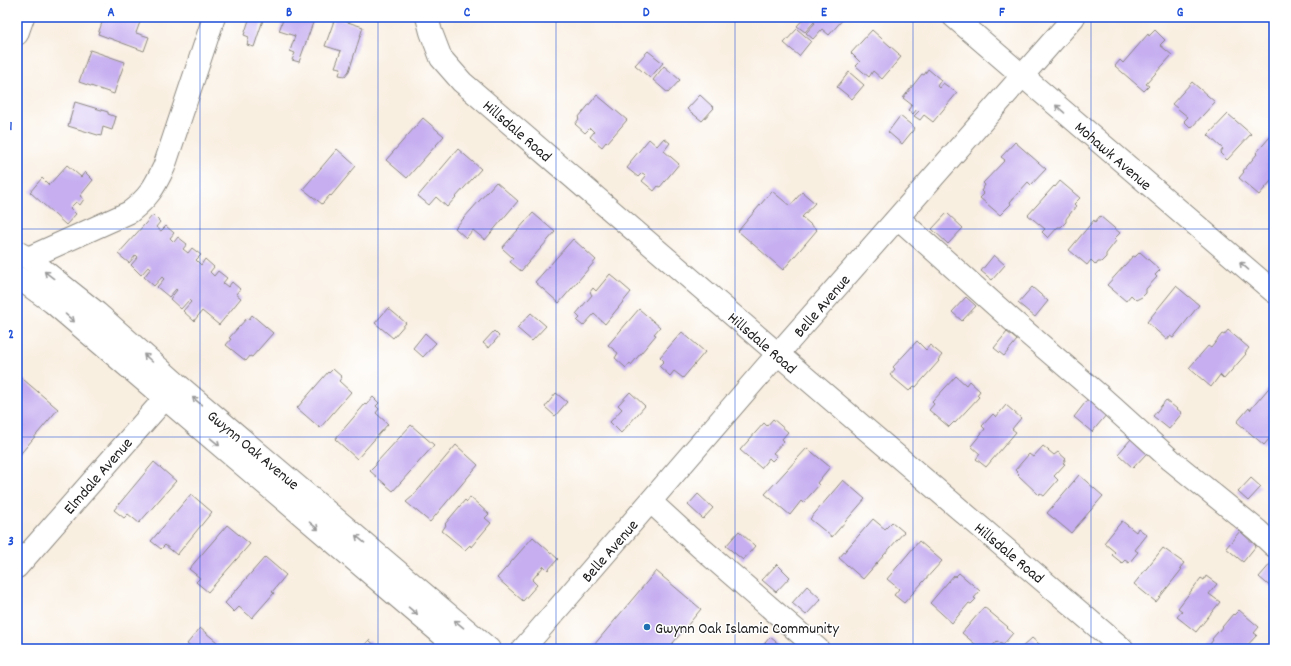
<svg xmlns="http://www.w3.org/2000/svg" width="1291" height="666" font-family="Dekko,sans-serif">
<rect width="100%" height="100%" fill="#fff"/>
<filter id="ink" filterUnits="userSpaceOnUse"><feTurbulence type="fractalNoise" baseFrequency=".025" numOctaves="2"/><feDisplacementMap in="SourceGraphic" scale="8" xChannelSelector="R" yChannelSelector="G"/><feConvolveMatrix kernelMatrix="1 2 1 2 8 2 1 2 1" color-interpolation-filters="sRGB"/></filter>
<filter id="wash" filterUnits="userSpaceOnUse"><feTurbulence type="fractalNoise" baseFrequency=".012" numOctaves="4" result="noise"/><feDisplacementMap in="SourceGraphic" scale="16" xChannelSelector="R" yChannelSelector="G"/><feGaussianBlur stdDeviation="0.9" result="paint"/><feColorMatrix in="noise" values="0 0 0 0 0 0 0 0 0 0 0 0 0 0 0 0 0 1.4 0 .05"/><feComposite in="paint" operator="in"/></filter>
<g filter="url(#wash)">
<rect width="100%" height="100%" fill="#f9efe1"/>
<g id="blocks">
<g fill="#c6aef0">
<polygon points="104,17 122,17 140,22 136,33 149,37 144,51 98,34"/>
<polygon points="243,17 264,17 254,47 247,45 249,37 244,35 249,20"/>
<polygon points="284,17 315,17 299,62 292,60 295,53 290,51 295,36 279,31"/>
<polygon points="805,17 845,17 829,35 822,29 813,39 806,33 815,23 814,22 805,32 797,26"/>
<polygon points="335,18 363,27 349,71 345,76 339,75 341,68 335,67 341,51 325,46"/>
<polygon points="797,29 811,41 799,56 784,43"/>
<polygon points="872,30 899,54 898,55 901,57 882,79 873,71 869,77 856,66 860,62 851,53"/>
<polygon points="1155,30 1165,40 1160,45 1172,55 1146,84 1149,86 1144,91 1115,66 1120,60 1123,63 1148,34 1149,36"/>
<polygon points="90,50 125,62 117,84 114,94 79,82"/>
<polygon points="648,51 663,63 650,78 635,65"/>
<polygon points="664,66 680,80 668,93 653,80"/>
<polygon points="928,69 941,80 937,86 939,88 943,83 957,93 933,122 924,115 920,120 914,116 919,111 917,109 913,114 908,110 912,105 903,98 922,74 924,75"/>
<polygon points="849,72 864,85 852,99 837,87"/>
<polygon points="1192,82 1215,102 1191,128 1184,121 1188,117 1172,104"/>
<polygon points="597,95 627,120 607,143 606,142 602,147 590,137 594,132 590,128 585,133 575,124 579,119 578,118"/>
<polygon points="700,95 714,108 702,121 687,109"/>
<polygon points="75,102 108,112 108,114 116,117 112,130 103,127 101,136 68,126"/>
<polygon points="1228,114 1251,134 1227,160 1220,153 1223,149 1208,135"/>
<polygon points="900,116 915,128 902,144 888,132"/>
<polygon points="423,118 444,136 407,178 386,160"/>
<polygon points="1270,137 1274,140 1274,182 1271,181 1259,195 1239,178 1244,172 1243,171 1257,154 1256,153"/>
<polygon points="664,138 670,143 664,151 679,164 660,187 658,186 654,191 642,181 646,176 644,174 642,173 638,177 627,168 631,163 630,162 649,139 657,146"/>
<polygon points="1015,142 1046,169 1031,185 1028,182 1010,202 1011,204 1000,215 980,198 984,194 981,191 985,185 983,183 1005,160 1001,157"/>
<polygon points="337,149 356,166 331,196 330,195 322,204 303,189"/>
<polygon points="458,149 481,169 447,207 436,197 429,205 418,196"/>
<polygon points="67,165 81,177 85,172 93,180 80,196 84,199 80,205 76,202 70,208 76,214 66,225 30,192 42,178 49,185"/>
<polygon points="1060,181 1080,198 1074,204 1076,206 1066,219 1066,222 1061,227 1058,227 1048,238 1042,232 1045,229 1028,215 1054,186 1055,187"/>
<polygon points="496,182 518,201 485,240 473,230 466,238 455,228"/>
<polygon points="772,191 790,206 802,192 815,203 802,217 817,230 783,270 738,231"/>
<polygon points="533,213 555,232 521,271 510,262 513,258 502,248"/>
<polygon points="947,213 963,228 948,244 932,229"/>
<polygon points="153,215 160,222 156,227 161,231 166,226 174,233 170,238 174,242 178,237 187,244 183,249 188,253 192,248 201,255 196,260 201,265 205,259 214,267 210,272 214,276 218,271 227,278 223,283 228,287 232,282 240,289 236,294 241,298 219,325 202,311 194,321 183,311 191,302 189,300 181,309 170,299 177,290 176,289 169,297 157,287 164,279 162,277 154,286 144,277 151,268 149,266 141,275 131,265 138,257 136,255 129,263 118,254"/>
<polygon points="1100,216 1120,233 1114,239 1116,241 1106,254 1106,257 1101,262 1098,262 1096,265 1091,260 1087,265 1069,250 1094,220 1095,222"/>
<polygon points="573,239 596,260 559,303 535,282"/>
<polygon points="1140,252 1160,270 1155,275 1157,277 1146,289 1146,293 1142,297 1136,300 1131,295 1126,301 1107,285 1133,256 1135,257"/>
<polygon points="994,255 1005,265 992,280 981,271"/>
<polygon points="610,274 631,292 605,324 594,314 583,326 577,321 580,318 576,314 592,295 590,292 593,288 596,291"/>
<polygon points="1176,286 1199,305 1173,338 1170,336 1167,340 1147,322"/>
<polygon points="1032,287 1048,301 1035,317 1018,303"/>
<polygon points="966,297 976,306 962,321 952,312"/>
<polygon points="388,308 406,323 393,338 375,323"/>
<polygon points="639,309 660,327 654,334 656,335 631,365 630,363 626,368 615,358 618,353 608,345"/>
<polygon points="531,313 546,326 532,341 517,328"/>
<polygon points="252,315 273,333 252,357 250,356 246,361 226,345 231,339 229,338 247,318 249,319"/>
<polygon points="1228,330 1249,348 1245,353 1246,354 1224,379 1220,375 1211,387 1189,368 1208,346 1211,348 1222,334 1224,335"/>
<polygon points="494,331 499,336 489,348 483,343"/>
<polygon points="682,332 705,352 683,378 674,371 670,376 659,366 664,361 660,357"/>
<polygon points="1007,332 1017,340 1004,356 994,348"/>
<polygon points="425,333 436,343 423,357 413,348"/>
<polygon points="917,341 926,350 930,345 942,355 938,360 939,361 916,387 914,386 909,391 890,375 895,369 893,367"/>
<polygon points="333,369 342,377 339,381 351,392 320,428 297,408 328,372 329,373"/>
<polygon points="17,374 58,409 17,458"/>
<polygon points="956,376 966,385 969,381 980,391 977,395 979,397 955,423 954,422 949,427 929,410 934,404 932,402"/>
<polygon points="1274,382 1274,433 1264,445 1237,422 1249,408 1250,410"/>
<polygon points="630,392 645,406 621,433 610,422 622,409 618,405"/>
<polygon points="556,393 567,402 555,416 545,407"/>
<polygon points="373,397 379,403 376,406 379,409 376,413 388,424 357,459 335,439 365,404 366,405"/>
<polygon points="1088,399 1107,414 1092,432 1074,417"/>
<polygon points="1166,400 1182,413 1169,429 1153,416"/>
<polygon points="1006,405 1021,418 1012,429 1016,432 986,467 976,459 980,454 971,446 985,429 982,426 993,414 996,417"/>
<polygon points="773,419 788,432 782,439 784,441 773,453 777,456 772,461 769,458 761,468 740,450 764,423 767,426"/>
<polygon points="411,425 434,445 393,491 370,471 376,465 376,463"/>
<polygon points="1131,439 1147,453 1133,468 1118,454"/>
<polygon points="456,445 478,465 430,522 406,502 413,496"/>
<polygon points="1043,446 1054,455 1058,452 1066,459 1063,463 1065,464 1054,476 1058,480 1044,496 1040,493 1039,495 1018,475 1019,474 1015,470 1029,454 1033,457"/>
<polygon points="807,448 830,467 817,483 819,485 803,503 801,501 790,515 765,494"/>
<polygon points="154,462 176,481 139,523 128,514 124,518 114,510"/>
<polygon points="1079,475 1103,496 1071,533 1047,513"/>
<polygon points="1251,478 1261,487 1248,501 1238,492"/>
<polygon points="843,480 865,499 832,537 810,519"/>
<polygon points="191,494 212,512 177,555 165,545 161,549 151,541"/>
<polygon points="698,494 713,508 703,519 688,505"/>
<polygon points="470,497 489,514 485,518 491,523 471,547 470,545 465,550 442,531 446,525 445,524 465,500 467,502"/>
<polygon points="873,519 885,529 892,522 904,532 863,579 839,558"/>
<polygon points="1122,521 1136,532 1138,528 1147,535 1135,550 1138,552 1129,563 1125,560 1122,563 1112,555 1115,552 1104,543"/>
<polygon points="227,525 250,544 208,592 196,582 200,578 189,569"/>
<polygon points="739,531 755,546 743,560 726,546"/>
<polygon points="1240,531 1256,546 1243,562 1226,548"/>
<polygon points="533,537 558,559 548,570 544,566 532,580 537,585 523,601 497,578"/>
<polygon points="919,541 942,561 904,603 894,595 899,589 887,579"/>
<polygon points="1163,548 1184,563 1180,568 1182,569 1156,602 1134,584"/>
<polygon points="265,557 286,575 272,592 274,593 252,618 239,607 234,612 225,603"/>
<polygon points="1272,562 1274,564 1274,585 1272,588 1259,577"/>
<polygon points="777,564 790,577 776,592 762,580"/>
<polygon points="656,571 701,609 668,649 598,649 594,645"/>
<polygon points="959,573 980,591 974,598 976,599 971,604 969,603 952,623 930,603 954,575 955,577"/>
<polygon points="1206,576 1217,584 1209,594 1220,602 1196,632 1177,617 1182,611 1178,608 1201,578 1204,580"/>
<polygon points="807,586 821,599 806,615 792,603"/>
<polygon points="984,607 1008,627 1007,628 1013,633 1003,645 997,641 990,649 981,649 962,633"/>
<polygon points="1239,610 1259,627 1254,633 1257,635 1244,649 1211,649 1208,647 1213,640 1212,639 1233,614 1234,615"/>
<polygon points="200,628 217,642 211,649 193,649 187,644"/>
<polygon points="770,637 785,649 760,649"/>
<polygon points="1032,638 1045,649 1020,649"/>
<polygon points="369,640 379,649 361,649"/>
</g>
</g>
</g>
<g filter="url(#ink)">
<use href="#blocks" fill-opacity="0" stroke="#8a867e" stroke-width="1"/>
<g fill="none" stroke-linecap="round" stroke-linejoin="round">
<g stroke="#8a867e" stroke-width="24">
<g id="minor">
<polyline points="427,17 431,32 441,58 462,82 764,342 1123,649"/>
<polyline points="954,17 1274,292"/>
<polyline points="17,34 23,17"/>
<polyline points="898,218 1012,320 1098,394 1171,460 1257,530 1274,546"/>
<polyline points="17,252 28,258 97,313 177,384 489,649"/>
<path d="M28,258L130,212C149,197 154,188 164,167L214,17"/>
<polyline points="17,277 52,302 459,649"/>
<polyline points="651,502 700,547 818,649"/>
<polyline points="17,567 174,388"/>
<polyline points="523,649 762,372 1074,17"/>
</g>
</g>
<use href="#minor" stroke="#fff" stroke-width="22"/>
</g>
<defs><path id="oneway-shaft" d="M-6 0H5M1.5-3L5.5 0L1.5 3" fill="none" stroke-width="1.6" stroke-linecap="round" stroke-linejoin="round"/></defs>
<g stroke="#999">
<use href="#oneway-shaft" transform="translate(1060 109) rotate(-139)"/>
<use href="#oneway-shaft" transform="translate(1244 266) rotate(-139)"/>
<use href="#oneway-shaft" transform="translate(49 275) rotate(-142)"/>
<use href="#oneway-shaft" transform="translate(70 318) rotate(41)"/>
<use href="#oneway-shaft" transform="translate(148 358) rotate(-138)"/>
<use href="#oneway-shaft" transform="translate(197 401) rotate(-140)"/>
<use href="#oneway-shaft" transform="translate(215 442) rotate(40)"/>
<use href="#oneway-shaft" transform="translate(314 526) rotate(40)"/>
<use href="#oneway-shaft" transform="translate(360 539) rotate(-140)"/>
<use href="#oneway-shaft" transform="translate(413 611) rotate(40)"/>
<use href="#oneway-shaft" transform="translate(459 624) rotate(-140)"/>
</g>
</g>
<path fill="none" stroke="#1d4ed8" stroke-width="1" stroke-opacity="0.55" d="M200,17V649M378,17V649M556,17V649M735,17V649M913,17V649M1091,17V649M17,229H1274M17,437H1274"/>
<circle fill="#1f6fb2" stroke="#fff" stroke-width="1.5" cx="647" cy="627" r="4"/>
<g text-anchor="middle" stroke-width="3" stroke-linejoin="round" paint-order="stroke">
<g font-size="16" fill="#1c1c1c" stroke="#fff">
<text transform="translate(518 130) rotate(41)" y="6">Hillsdale Road</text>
<text transform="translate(1114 155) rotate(41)" y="6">Mohawk Avenue</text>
<text transform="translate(821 305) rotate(-49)" y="6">Belle Avenue</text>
<text transform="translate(763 342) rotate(41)" y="6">Hillsdale Road</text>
<text transform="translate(254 449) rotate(40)" y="6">Gwynn Oak Avenue</text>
<text transform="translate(97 475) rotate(-49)" y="6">Elmdale Avenue</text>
<text transform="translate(609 550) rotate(-49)" y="6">Belle Avenue</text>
<text transform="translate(1010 552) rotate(40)" y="6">Hillsdale Road</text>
</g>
<g font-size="16" fill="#1c1c1c" stroke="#fff" text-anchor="start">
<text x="655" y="633">Gwynn Oak Islamic Community</text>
</g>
</g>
<rect width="1291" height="666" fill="none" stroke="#fff" stroke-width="44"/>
<rect x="22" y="22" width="1247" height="622" fill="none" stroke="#1d4ed8" stroke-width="1.5"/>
<g font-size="13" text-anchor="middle" font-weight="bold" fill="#1d4ed8">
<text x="111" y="16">A</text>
<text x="289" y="16">B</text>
<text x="467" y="16">C</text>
<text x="646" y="16">D</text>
<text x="824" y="16">E</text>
<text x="1002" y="16">F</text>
<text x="1180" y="16">G</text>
<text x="11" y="130">1</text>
<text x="11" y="338">2</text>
<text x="11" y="545">3</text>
</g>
</svg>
